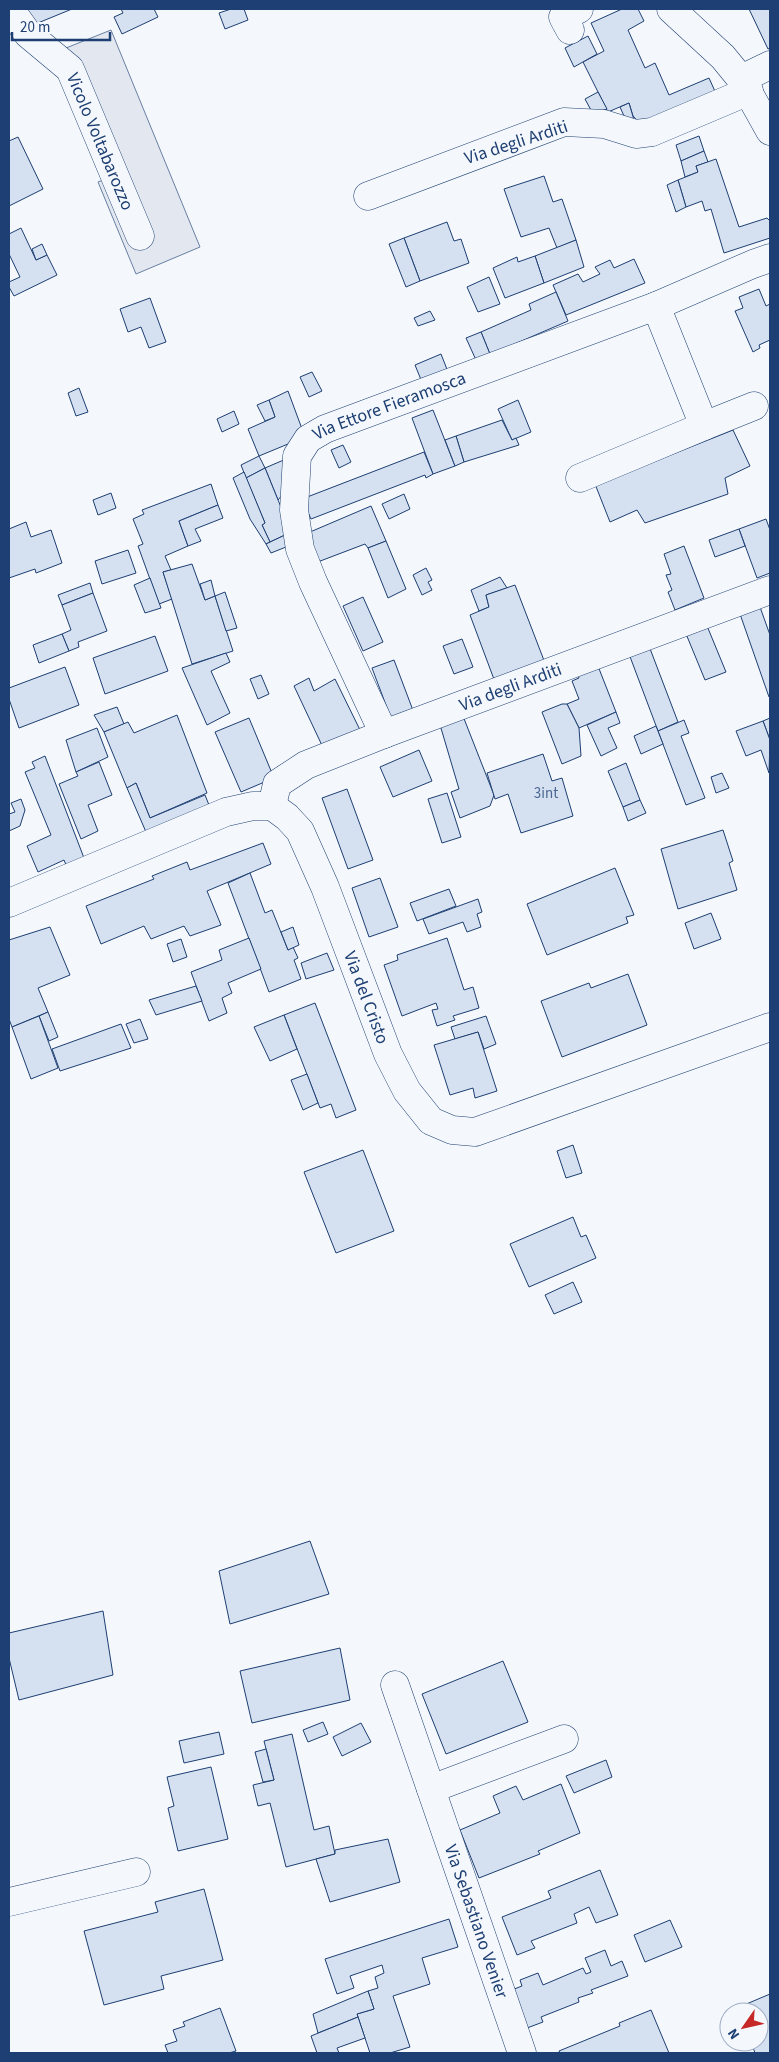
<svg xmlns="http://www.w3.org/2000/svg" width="779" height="2062" font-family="'Source Sans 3',sans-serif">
<rect width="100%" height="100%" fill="#f4f7fb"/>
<polygon fill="#e3e8f0" stroke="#687fa3" points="111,30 200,247 136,274 98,182 113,176 61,50"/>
<g fill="#d5e0f0" stroke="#1d3f73">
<polygon points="26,9 72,9 33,25"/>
<polygon points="121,9 154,9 158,17 122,34 114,17 123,13"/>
<polygon points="231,9 244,9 248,20 225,29 219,13"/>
<polygon points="622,9 638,9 644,21 628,30 645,68 655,63 669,95 709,78 718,98 646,130 633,116 629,103 608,112 583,62 604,51 591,23"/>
<polygon points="749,9 770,9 770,48 768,49"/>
<polygon points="588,36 597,54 574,67 565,48"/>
<polygon points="598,92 607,109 593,114 585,99"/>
<polygon points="629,103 634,120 624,116 620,107"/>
<polygon points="699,136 704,151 681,161 676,145"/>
<polygon points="18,137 43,189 9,206 9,141"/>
<polygon points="704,151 708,162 696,166 698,172 685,177 681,161"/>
<polygon points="716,159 739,227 767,218 769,220 770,220 770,238 724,253 711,209 705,211 702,201 686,207 678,180 698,172 696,166"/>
<polygon points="544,176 553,202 562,199 576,240 557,248 549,228 521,237 504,189"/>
<polygon points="678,180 686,207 676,212 667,185"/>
<polygon points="447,222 454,241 461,239 469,263 420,281 404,238"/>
<polygon points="21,228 36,260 47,255 57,275 14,296 9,287 9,282 20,277 9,254 9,234"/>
<polygon points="404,238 420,281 406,287 389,244"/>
<polygon points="576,240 584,267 544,283 535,256"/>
<polygon points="42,244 47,255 36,260 32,249"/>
<polygon points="535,256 544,283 505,298 493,268 517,257 518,262"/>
<polygon points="634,259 645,283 566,315 553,285 578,274 583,282 600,274 595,267 610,260 614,268"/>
<polygon points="489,277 500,304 478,312 467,287"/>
<polygon points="759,289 766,306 770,304 770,340 759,345 760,348 753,352 735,311 743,308 739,297"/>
<polygon points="556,292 568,321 510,346 492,359 481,332 531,310 529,304"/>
<polygon points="150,298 166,342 149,348 141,327 128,332 120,309"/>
<polygon points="430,311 435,320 418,326 414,318"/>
<polygon points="481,332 492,359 476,360 466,338"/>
<polygon points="441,354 450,377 424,387 415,365"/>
<polygon points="312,372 322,391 309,397 300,377"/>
<polygon points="79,388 88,412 76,416 68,393"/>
<polygon points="288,391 305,437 259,456 248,429 275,417 269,400"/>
<polygon points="269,400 275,417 265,421 257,405"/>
<polygon points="518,400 531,432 512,440 498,409"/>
<polygon points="433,410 455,466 433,474 412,418"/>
<polygon points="234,411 239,424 222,432 217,419"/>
<polygon points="502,420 512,440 516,438 519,445 464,462 456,436"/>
<polygon points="733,430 750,466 725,478 728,494 645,523 637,510 610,522 595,484 623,474"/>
<polygon points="456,436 464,462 455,466 445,440"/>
<polygon points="343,445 351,462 339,468 331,450"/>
<polygon points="424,452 433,474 426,478 425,475 311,519 302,499"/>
<polygon points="259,456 265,468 246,478 241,465"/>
<polygon points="286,459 283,494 278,500 265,468"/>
<polygon points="265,468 285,517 287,534 270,542 262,525 265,523 246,478"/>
<polygon points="244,472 265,523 262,525 270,542 266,544 250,519 233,478"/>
<polygon points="211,484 218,505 179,521 188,546 165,556 171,570 163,572 172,599 159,604 138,546 143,544 133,519 144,514 142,510"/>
<polygon points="111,493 116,508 98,515 93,500"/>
<polygon points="404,494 410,509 389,519 382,504"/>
<polygon points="218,505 223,518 195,529 201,541 188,546 179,521"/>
<polygon points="371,506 386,541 368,548 365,544 315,563 303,535"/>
<polygon points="766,519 770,530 770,573 757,578 739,529"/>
<polygon points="26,522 31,537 51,530 62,563 36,573 35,569 9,578 9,529"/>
<polygon points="739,529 745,546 715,557 709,540"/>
<polygon points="287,534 286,547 271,553 266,544"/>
<polygon points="386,541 406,589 388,598 368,548"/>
<polygon points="684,546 704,598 675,610 668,592 672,590 666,575 671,574 664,554"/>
<polygon points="128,550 136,573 102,584 95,561"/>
<polygon points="192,564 205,600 215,596 233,651 192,664 163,572"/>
<polygon points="426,568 432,580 428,582 432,590 422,595 413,575"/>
<polygon points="500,577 507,588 486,595 489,607 479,611 471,590"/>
<polygon points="150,578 161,608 145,613 134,585"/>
<polygon points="211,580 215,596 205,600 200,584"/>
<polygon points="90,583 93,593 62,605 58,595"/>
<polygon points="515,585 545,663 495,682 470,615 489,607 486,595"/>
<polygon points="225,592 237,628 226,631 215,596"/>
<polygon points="93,593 107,631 78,642 79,647 69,651 62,634 71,630 62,605"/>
<polygon points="363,597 383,642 363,651 343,606"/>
<polygon points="760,607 770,635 770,697 769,697 740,614"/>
<polygon points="705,621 726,672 705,680 684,629"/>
<polygon points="62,634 69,651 39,663 33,645"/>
<polygon points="155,636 168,671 105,694 93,658"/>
<polygon points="462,639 473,667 454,674 443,646"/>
<polygon points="649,646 678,722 658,731 629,654"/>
<polygon points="226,653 230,662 211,671 230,713 207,725 182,668"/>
<polygon points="394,660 417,721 395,729 372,668"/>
<polygon points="596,661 616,712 579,728 567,704 579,699 572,681 579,678 576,670"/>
<polygon points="65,667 79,705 19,728 9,699 9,688"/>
<polygon points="261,675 269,694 258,699 250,679"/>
<polygon points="309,678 314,691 335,679 361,732 327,756 294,686"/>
<polygon points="562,704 567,704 579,728 581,756 562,764 542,712"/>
<polygon points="117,707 124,724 104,732 94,715"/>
<polygon points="461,711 494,795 490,806 460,818 451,792 459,789 438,718"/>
<polygon points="616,712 620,723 608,728 617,748 601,756 587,725"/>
<polygon points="177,715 207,793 150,818 136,783 127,788 104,732 128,722 134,733"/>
<polygon points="249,718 274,778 241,792 215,732"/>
<polygon points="770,718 770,740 763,721"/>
<polygon points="684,720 689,733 681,736 705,798 686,805 658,731"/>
<polygon points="763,721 770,740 769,773 761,750 746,756 736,731"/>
<polygon points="656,726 663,744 641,754 634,736"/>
<polygon points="97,728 108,757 76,772 66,740"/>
<polygon points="419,750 432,781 393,797 380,767"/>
<polygon points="543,754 552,781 562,778 573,816 521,833 508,794 495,799 487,773"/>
<polygon points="45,756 84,858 66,865 64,860 38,872 27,846 51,835 25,772 35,768 32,762"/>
<polygon points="99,762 112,795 88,805 98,831 81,839 59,784 78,776 76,772"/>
<polygon points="626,763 640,800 623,807 608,771"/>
<polygon points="722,773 729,788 716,793 711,777"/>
<polygon points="136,783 150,818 205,795 209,805 146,832 127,788"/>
<polygon points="347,789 373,860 348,869 322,798"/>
<polygon points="447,793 461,837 442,843 428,799"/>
<polygon points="21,799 25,810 20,826 9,831 9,814 15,812 11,803"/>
<polygon points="640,800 646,813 628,821 623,807"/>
<polygon points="723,830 733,861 729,863 737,890 678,909 661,849"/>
<polygon points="263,843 271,864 207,891 221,925 190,936 184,926 151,939 144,926 101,944 86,906 154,879 152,876 187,862 190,870"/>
<polygon points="615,868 634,915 626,917 628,923 547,955 527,904"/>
<polygon points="250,873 265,913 272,910 288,950 293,947 298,958 294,960 301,979 269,992 228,883"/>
<polygon points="380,878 398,927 369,937 352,888"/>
<polygon points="449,889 456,906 417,921 410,903"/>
<polygon points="478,899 482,912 477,914 481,927 467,932 463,922 429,934 423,919"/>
<polygon points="711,913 721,939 694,949 685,923"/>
<polygon points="50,927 70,975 38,988 48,1012 12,1027 9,1019 9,940"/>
<polygon points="293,927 299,945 288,950 281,932"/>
<polygon points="249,938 261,969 228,983 232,993 222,998 227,1013 209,1021 191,972 222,960 219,950"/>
<polygon points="447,938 464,990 473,987 479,1008 453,1016 455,1020 437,1026 432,1010 438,1009 436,1003 402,1016 384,965 398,960 397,955"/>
<polygon points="181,939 187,957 173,962 167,944"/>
<polygon points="327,953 334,970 306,979 301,963"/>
<polygon points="628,974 647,1025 562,1057 541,1001 589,983 591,988"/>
<polygon points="196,986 202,1001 156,1015 149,1000"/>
<polygon points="315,1003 356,1110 336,1118 331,1104 320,1108 284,1015"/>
<polygon points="48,1012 58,1037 49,1041 39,1016"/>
<polygon points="284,1015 297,1049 270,1061 254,1027"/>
<polygon points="39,1016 58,1068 31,1079 12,1027"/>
<polygon points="486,1016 496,1044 484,1049 478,1032 455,1039 451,1027"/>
<polygon points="140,1019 148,1039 134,1043 126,1024"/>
<polygon points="121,1024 131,1048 60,1071 52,1049"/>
<polygon points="478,1032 497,1091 475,1098 473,1088 450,1095 434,1045"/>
<polygon points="307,1074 318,1103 303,1110 291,1080"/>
<polygon points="573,1145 582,1173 566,1178 557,1151"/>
<polygon points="363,1150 394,1231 336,1253 304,1172"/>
<polygon points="573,1217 581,1237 586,1235 596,1258 529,1287 510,1244"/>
<polygon points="573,1282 582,1302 554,1314 545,1295"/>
<polygon points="310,1541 329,1594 230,1624 219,1571"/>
<polygon points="103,1611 113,1675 19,1700 9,1658 9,1633"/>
<polygon points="340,1648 350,1700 252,1723 240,1671"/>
<polygon points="503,1661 528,1722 446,1754 422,1694"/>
<polygon points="323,1722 328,1734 308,1742 303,1730"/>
<polygon points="361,1723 371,1742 342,1756 333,1737"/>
<polygon points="219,1732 224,1754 184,1763 179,1741"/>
<polygon points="292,1734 314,1830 329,1826 335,1854 286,1867 270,1803 258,1806 253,1785 274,1780 264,1741"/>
<polygon points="266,1749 274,1780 263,1782 255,1752"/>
<polygon points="606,1760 612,1777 574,1793 566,1776"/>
<polygon points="211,1767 228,1839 178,1851 168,1808 174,1806 167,1777"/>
<polygon points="561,1784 580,1833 538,1851 540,1854 479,1878 460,1830 500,1813 493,1796 516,1786 523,1800"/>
<polygon points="388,1839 400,1882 330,1902 316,1859 335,1854 335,1850"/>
<polygon points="600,1870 618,1915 596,1923 589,1907 574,1914 577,1923 531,1941 535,1948 517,1955 502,1917 551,1898 548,1891"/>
<polygon points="204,1889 223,1960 161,1976 164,1989 104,2005 84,1931 158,1912 155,1902"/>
<polygon points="449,1919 458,1947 422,1958 430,1984 393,1996 410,2047 390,2053 370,2053 357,2014 374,2009 368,1991 378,1988 375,1977 384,1973 382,1965 350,1976 354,1988 337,1994 325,1959"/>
<polygon points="670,1920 682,1947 645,1962 634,1935"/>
<polygon points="605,1950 611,1966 622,1961 628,1976 591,1990 593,1993 578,1998 579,2002 541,2017 543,2022 519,2031 504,1993 522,1986 520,1980 538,1973 543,1985 583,1968 586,1974 591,1972 585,1958"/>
<polygon points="368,1991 374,2009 357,2014 358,2017 318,2033 313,2014"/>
<polygon points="770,1994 770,2053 755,2053 751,2042 759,2042 759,2012 739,2012 737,2008"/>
<polygon points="220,2008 236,2051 229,2053 168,2053 165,2045 177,2041 173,2030 185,2026 183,2022"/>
<polygon points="651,2010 669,2053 560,2053 559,2051 620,2026 619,2023"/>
<polygon points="358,2017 365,2038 337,2048 339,2053 317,2053 311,2036"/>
</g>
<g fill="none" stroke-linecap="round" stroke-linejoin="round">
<g stroke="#1d3f73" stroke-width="29">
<g id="minor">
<path id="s1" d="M10,9L28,34L70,69L140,236"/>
<polyline points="671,9 723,57 741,79 770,131"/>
<polyline points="570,30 563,17 579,9"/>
<polyline points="741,79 770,65"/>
<polyline points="368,196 564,122 604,124 636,134 652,132 749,91"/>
<polyline points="704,426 754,406"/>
<polyline points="580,478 704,426 656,306"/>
<path id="s2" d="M384,734L313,582L300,549L294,510L297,456L308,439L325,429L656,306L753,264L770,258"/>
<path id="s3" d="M272,806L277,784L306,765L384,734L770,590"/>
<path id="s4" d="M9,903L226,812L253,806H272L287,817L300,831L325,887L388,1054L407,1091L431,1121L452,1130L475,1132L770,1027"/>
<path id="s5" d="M395,1685L522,2053"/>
<polyline points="431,1789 564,1739"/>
<polyline points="9,1902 136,1872"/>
</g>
</g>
<use href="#minor" stroke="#f4f7fb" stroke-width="28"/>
</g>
<g text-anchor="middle" stroke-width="4" stroke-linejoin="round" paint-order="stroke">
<g font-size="15" fill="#4b6792">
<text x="546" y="798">3int</text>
</g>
<g font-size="18" fill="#1d3f73" stroke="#f4f7fb">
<text dy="6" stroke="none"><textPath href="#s1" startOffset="164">Vicolo Voltabarozzo</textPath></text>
<text transform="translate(516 142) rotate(-18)" y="6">Via degli Arditi</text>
<text dy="6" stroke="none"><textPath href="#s2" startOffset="405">Via Ettore Fieramosca</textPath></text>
<text dy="6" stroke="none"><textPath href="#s3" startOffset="276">Via degli Arditi</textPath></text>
<text dy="6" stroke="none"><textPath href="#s4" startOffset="499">Via del Cristo</textPath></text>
<text dy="6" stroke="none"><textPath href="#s5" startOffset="250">Via Sebastiano Venier</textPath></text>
</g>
</g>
<rect width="779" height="2062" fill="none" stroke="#1d3f73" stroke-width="20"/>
<g transform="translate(744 2027) rotate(236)"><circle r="24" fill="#f4f7fb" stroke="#9eadc5"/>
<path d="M0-4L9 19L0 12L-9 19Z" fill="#c62828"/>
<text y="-8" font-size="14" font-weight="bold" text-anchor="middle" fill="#1d3f73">N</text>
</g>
<path d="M12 32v8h98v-8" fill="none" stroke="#1d3f73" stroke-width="2.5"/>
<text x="20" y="32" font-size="15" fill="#1d3f73" stroke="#f4f7fb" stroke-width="4" paint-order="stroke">20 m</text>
</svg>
